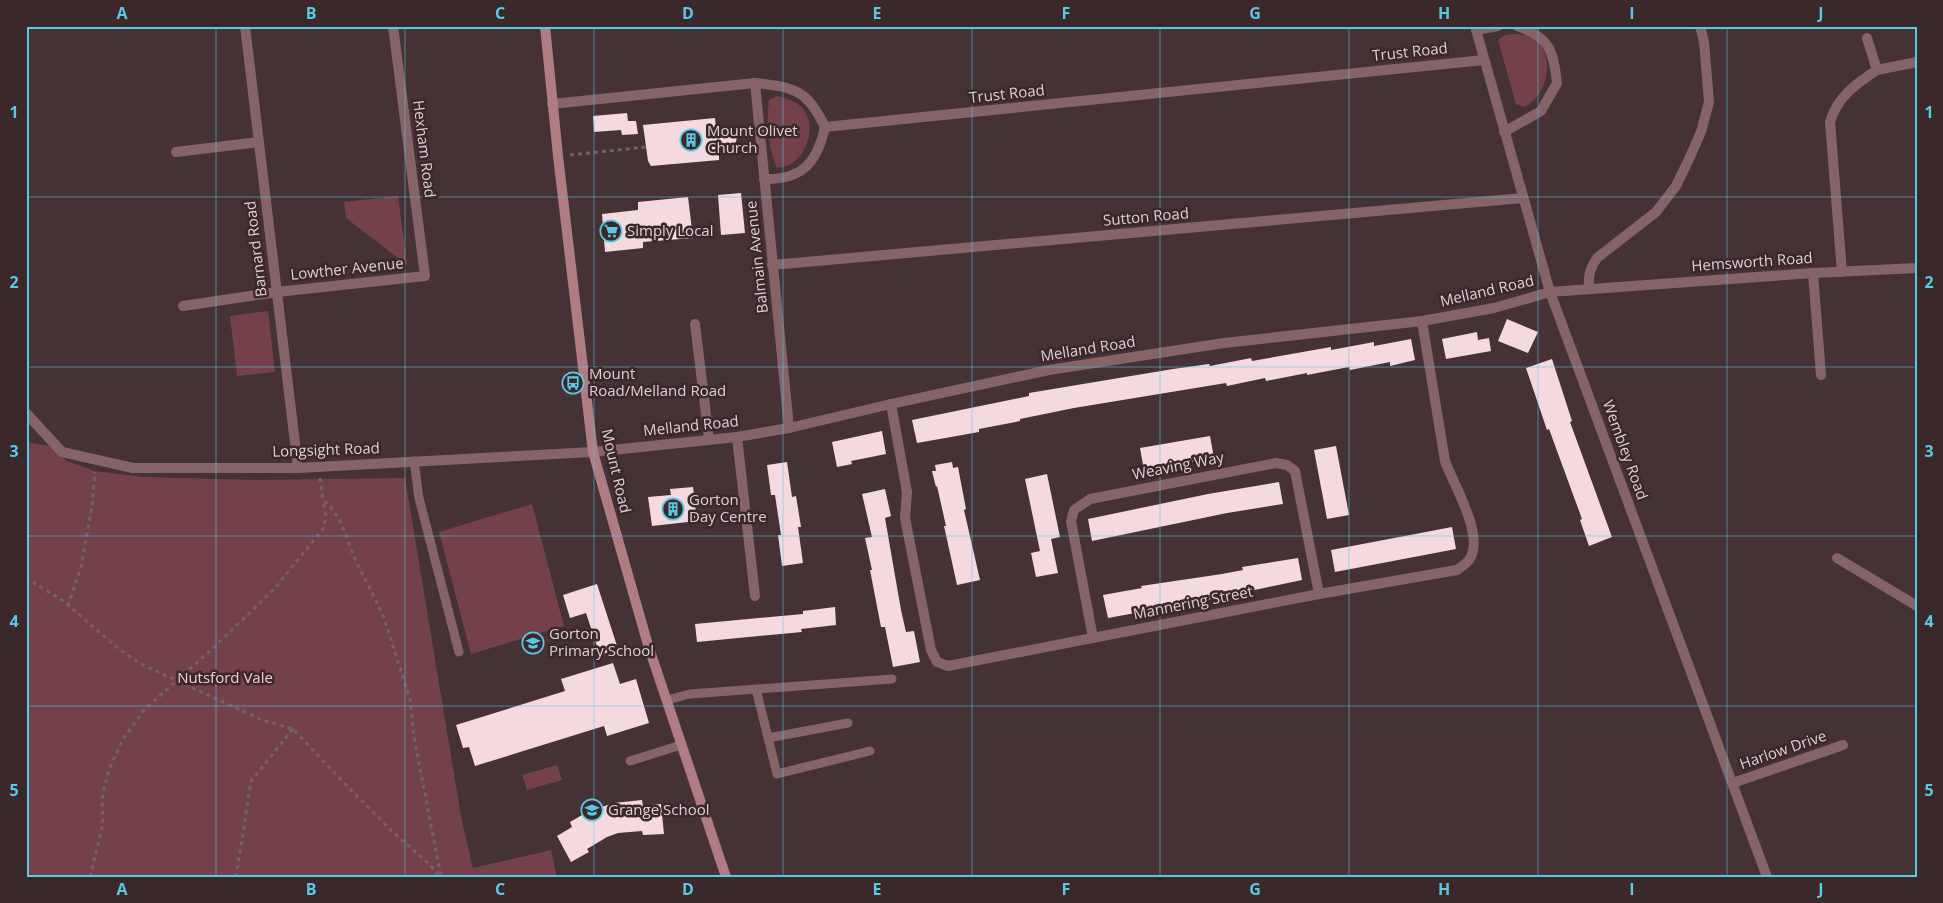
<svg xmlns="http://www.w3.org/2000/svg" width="1943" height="903" font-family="'Open Sans',sans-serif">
<rect width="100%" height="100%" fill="#453235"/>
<g fill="#74414a">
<path d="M1505,35C1511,34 1519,34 1525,35C1558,44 1551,95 1524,107L1516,104L1498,40Z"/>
<path d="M777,96C786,98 799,102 804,110C816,127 807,156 789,165C786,167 781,167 777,168C768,147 766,123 769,100Z"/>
<polygon points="398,196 407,265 346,218 344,202"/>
<polygon points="268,311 275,372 237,376 230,316"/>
<polygon points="26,442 49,446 67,461 95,471 142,477 260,480 405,478 462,822 473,868 551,850 557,877 26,877"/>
<polygon points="532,504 564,626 471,654 439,532"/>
<polygon points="557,765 562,780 527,790 522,775"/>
</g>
<g fill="#f4dade">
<polygon points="627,113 628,121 636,121 638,134 622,135 621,130 594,132 593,116"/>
<polygon points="715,118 716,129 727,127 735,133 737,138 734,147 719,153 719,160 651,166 648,161 643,125"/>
<polygon points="741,193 745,233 721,235 718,195"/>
<polygon points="688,197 693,238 643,242 643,248 605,252 602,214 638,210 638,202"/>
<polygon points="1507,319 1538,332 1528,353 1498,341"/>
<polygon points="1477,332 1478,340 1489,338 1491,351 1446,359 1442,339"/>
<polygon points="1411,339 1415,360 1390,366 1390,362 1350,370 1349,367 1307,375 1307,373 1266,381 1265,378 1227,386 1226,383 1074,408 1020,419 1020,421 979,429 979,432 951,437 917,443 912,420 1029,396 1029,393 1173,369 1209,364 1210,366 1251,358 1252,361 1331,347 1331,350 1374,342 1374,346"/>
<polygon points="1552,359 1572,421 1570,422 1612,537 1589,546 1580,520 1582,519 1549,429 1547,430 1526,368"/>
<polygon points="882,431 886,454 851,461 852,464 837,467 832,442"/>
<polygon points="1210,436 1214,458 1144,470 1140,448"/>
<polygon points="1336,446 1349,515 1327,519 1314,450"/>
<polygon points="787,462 792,497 796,496 801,527 798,527 803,563 782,566 778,535 781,535 775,495 771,495 767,465"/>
<polygon points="952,462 953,468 958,467 966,509 964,510 980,580 957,585 944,526 946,526 937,486 936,487 932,471 936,471 935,465"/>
<polygon points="1047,474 1060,537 1051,539 1058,573 1036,577 1031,553 1040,551 1025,479"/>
<polygon points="1279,482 1283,504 1227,513 1092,541 1088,519 1208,494"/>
<polygon points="693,487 697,521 652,526 648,497 671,495 670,489"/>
<polygon points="885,489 891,516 885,518 901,610 906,632 914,631 920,662 893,667 885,627 881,627 870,570 872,570 865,538 872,537 862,494"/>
<polygon points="1452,527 1456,549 1335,572 1331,550"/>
<polygon points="1298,558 1302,580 1212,599 1108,618 1103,595 1142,588 1141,586 1222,574 1243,570 1242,567"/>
<polygon points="597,584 618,649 600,655 586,613 570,618 563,595"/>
<polygon points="835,607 836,625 801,629 802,632 697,642 695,624 803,614 803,611"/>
<polygon points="613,663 620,684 636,679 649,723 607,736 604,726 475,766 469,747 463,748 456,725 565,691 561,679"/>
<polygon points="642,800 643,806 661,804 664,834 643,835 642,831 618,833 607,837 587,849 589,852 571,862 557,836 572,827 570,822 589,811 614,803"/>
</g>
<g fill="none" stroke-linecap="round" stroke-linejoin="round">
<g stroke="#736265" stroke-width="3" stroke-dasharray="4 4" stroke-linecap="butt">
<polyline points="570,155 646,147"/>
<polyline points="320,478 323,500 334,511 341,523 355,559 383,615 410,699 414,737 441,877"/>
<polyline points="26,578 62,600 119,649 141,664 262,720 293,729 348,787 395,834 429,864 440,877"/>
<polyline points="68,606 81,567 92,506 95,472"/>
<polyline points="90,877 103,824 102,799 104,789 110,767 123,739 145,709 210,651 274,589 323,529 326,517 323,500"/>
<polyline points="236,877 251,781 293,729"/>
</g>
<g stroke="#856469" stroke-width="9">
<polyline points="414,461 419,498 459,652"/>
<polyline points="756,689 777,774 870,751"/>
<polyline points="667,700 690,694 892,679"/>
<polyline points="768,738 848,723"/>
<polyline points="630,761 681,745"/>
</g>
<g stroke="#856469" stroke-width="10">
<polyline points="245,26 298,468"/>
<polyline points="1475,26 1550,292 1767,877"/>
<polyline points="1476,30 1498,26"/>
<polyline points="1867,38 1877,70 1917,62"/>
<polyline points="755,83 789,428"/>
<path d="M552,104L755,83C795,87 807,90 825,127L1484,60"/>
<path d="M1504,132L1541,111L1557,83C1553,51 1550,37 1517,26"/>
<polyline points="176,152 259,142"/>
<path d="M764,179C802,180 817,163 825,127"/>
<polyline points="772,265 1523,198"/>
<path d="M1842,272L1830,122C1837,97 1857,83 1877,70"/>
<polyline points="1813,273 1821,375"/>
<path d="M1589,288C1588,276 1590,268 1597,258L1656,212L1676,186L1689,159L1701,132L1709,102L1704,42L1700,26"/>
<polyline points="183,306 277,292 425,276 393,26"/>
<polyline points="695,324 709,439"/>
<path d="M891,404L907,492L905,518L931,650L937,662L948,666L1319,594L1457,570C1461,567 1466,564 1469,560C1486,537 1453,484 1445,461L1422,321"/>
<polyline points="26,413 62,452 133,468 298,468 593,452 737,437 789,428 891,404 1049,370 1224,343 1422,321 1494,308 1550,292 1813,273 1917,268"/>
<polyline points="737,437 755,596"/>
<polyline points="1837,558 1917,606"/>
<polyline points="1093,638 1071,521 1074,510 1090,499 1276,463 1287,465 1295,471 1319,594"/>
<polyline points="1733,783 1843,745"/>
</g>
<polyline stroke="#af7c84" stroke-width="10" points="545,26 558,156 593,452 648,645 726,877"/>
</g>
<path fill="none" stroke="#5ac8e6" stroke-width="1" stroke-opacity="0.55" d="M216,26V877M405,26V877M594,26V877M783,26V877M972,26V877M1160,26V877M1349,26V877M1538,26V877M1727,26V877M26,197H1917M26,367H1917M26,536H1917M26,706H1917"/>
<defs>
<g id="building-ring" transform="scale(1.125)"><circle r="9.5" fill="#3b282b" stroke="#5ac8e6" stroke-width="1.5"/><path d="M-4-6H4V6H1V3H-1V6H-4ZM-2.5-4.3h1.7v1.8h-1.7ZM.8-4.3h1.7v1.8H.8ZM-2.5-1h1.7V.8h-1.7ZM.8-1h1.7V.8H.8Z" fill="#5ac8e6"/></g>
<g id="supermarket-ring" transform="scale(1.125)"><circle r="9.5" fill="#3b282b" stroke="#5ac8e6" stroke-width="1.5"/><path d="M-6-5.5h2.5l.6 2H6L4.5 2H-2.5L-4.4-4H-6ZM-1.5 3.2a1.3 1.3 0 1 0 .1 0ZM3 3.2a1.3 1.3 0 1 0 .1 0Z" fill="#5ac8e6"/></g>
<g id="bus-ring" transform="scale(1.125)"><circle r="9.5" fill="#3b282b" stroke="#5ac8e6" stroke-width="1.5"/><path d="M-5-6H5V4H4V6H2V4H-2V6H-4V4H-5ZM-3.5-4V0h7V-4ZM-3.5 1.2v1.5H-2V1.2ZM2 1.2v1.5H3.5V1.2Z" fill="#5ac8e6"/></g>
<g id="school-ring" transform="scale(1.125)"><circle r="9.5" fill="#3b282b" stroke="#5ac8e6" stroke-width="1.5"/><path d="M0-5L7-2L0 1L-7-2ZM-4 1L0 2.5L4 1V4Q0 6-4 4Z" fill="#5ac8e6"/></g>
</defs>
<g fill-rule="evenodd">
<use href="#building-ring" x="691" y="140"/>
<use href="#supermarket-ring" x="611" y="231"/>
<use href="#bus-ring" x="573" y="383"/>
<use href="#building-ring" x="673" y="509"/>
<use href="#school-ring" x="533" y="643"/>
<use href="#school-ring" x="592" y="810"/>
</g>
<g text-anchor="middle" stroke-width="5" stroke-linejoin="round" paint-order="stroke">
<g font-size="15" fill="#ddd0d2" stroke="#3b282b">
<text transform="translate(1410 52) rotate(-6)" y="5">Trust Road</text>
<text transform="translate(1007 94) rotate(-6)" y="5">Trust Road</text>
<text transform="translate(424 149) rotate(83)" y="5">Hexham Road</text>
<text transform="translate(1146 217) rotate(-5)" y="5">Sutton Road</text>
<text transform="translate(256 249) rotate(-97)" y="5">Barnard Road</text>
<text transform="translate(757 257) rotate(-96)" y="5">Balmain Avenue</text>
<text transform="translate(1752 262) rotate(-4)" y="5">Hemsworth Road</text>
<text transform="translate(347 269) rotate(-6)" y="5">Lowther Avenue</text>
<text transform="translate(1487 291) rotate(-13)" y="5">Melland Road</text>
<text transform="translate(1088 349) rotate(-9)" y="5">Melland Road</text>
<text transform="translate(691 426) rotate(-6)" y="5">Melland Road</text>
<text transform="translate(326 450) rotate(-2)" y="5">Longsight Road</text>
<text transform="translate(1625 450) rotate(70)" y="5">Wembley Road</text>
<text transform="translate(1178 466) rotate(-11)" y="5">Weaving Way</text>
<text transform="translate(616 471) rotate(77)" y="5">Mount Road</text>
<text transform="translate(1193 603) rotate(-11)" y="5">Mannering Street</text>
<text transform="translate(1783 750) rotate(-19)" y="5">Harlow Drive</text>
</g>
<g font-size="15" fill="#ddd0d2" stroke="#3b282b" text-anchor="start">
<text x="707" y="136">Mount Olivet<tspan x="707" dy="17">Church</tspan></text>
<text x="627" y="236">Simply Local</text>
<text x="589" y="379">Mount<tspan x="589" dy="17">Road/Melland Road</tspan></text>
<text x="689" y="505">Gorton<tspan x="689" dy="17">Day Centre</tspan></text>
<text x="549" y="639">Gorton<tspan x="549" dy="17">Primary School</tspan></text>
<text x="608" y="815">Grange School</text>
</g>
<g font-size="15" fill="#f6cad0" stroke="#3b282b">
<text x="225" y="683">Nutsford Vale</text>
</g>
</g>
<rect width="1943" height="903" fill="none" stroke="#3b282b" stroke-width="55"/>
<rect x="28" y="28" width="1888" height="848" fill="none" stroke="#5ac8e6" stroke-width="2"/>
<g font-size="16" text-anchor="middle" font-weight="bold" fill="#5ac8e6">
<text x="122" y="19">A</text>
<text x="311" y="19">B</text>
<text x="500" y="19">C</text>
<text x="688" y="19">D</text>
<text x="877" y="19">E</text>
<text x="1066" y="19">F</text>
<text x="1255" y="19">G</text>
<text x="1444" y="19">H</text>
<text x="1632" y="19">I</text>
<text x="1821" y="19">J</text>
<text x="14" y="118">1</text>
<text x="1929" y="118">1</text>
<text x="14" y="288">2</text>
<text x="1929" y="288">2</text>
<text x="14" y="457">3</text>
<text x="1929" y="457">3</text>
<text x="14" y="627">4</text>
<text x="1929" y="627">4</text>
<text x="14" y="796">5</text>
<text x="1929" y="796">5</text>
<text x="122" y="895">A</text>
<text x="311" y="895">B</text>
<text x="500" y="895">C</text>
<text x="688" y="895">D</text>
<text x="877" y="895">E</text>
<text x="1066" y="895">F</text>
<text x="1255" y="895">G</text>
<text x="1444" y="895">H</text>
<text x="1632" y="895">I</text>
<text x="1821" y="895">J</text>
</g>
</svg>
